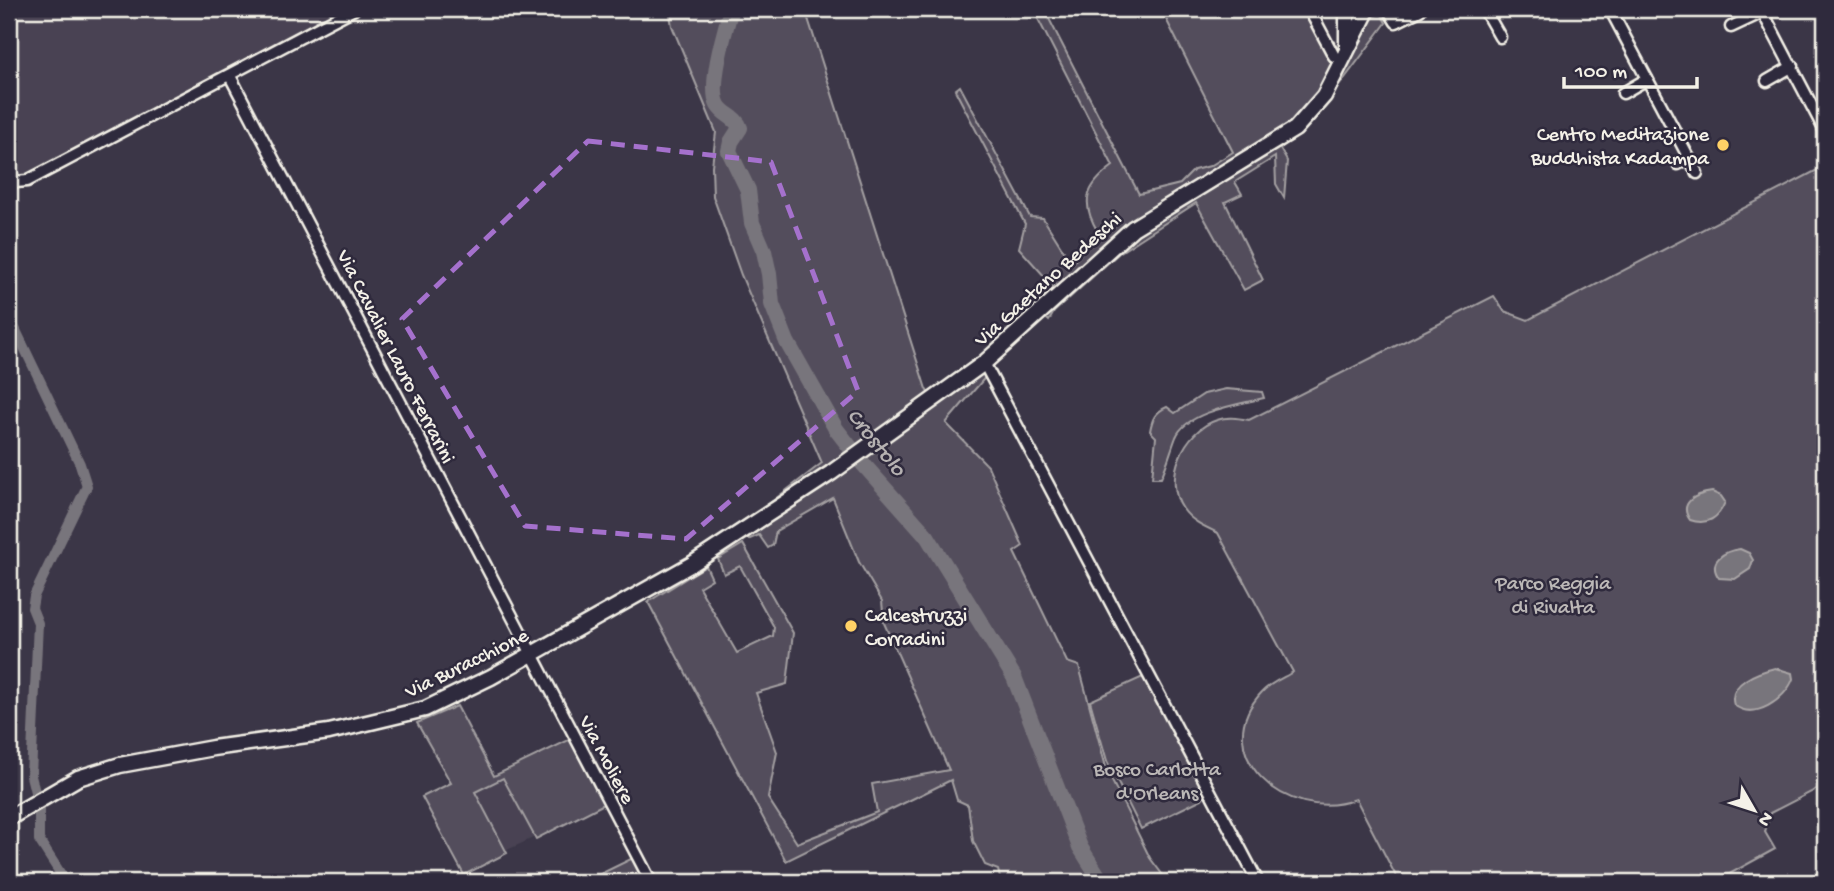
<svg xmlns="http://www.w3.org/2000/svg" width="1834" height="891" font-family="'Gochi Hand',sans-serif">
<rect width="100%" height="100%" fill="#3b3647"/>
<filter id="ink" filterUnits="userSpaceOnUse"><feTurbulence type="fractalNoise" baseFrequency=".0143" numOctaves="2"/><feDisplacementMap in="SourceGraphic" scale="14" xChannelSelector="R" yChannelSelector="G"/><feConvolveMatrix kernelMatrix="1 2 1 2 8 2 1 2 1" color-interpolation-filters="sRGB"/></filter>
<g filter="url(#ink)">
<g fill="#484352">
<polygon points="9,9 360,9 29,183 9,178"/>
<polygon points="503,777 535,837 505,851 474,792"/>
</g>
<g fill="#534e5c" stroke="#a4a0a2" stroke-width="2">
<polygon points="669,9 805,9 926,389 933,401 983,372 989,373 946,423 988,466 1023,546 1014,552 1067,662 1079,666 1107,771 1150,858 1168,882 1001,882 998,870 985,865 973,841 968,805 957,800 951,780 786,861 648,602 706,566 712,579 699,587 737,653 773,636 774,627 740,566 724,574 718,559 743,544 793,633 787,684 756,693 777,752 768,798 797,843 877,812 872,784 949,770 884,623 882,601 859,562 833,498 776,531 773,545 768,548 759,535 750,539 734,538 749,519 822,463 741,275 713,196 712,166 716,132 672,26"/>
<path d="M1033,9H1044L1139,194L1180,184L1194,170L1210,166L1233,152L1161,9H1309L1334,57L1355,28L1381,13L1386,23L1321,110L1280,149L1287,161L1284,198L1276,184L1275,157L1235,182L1242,194L1225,202L1263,280L1244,290L1196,203L1119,253L1054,312L1049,321L1034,307L1055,288L1019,248L1025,224L955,90L960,86L1030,217L1043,218L1072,264L1098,232C1080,202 1086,186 1113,166Z"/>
<path d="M1825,166V785L1770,813L1765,832L1775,849L1715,882H1399L1356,799C1287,826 1205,752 1262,692C1270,683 1283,678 1293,672L1218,533C1205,527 1191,521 1183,509C1162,479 1184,430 1217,420C1228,416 1238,418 1249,420L1494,296L1504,311L1528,320Z"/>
<path d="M1226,389L1262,392L1264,398C1241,404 1187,411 1176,437C1171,450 1167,465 1161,478H1152L1156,437L1150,431C1152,419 1155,412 1167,407L1175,413L1204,394Z"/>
<polygon points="1145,676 1207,792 1202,799 1141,829 1107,761 1090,701"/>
<polygon points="457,706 494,776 575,737 608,802 536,839 503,778 475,792 507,853 464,875 422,797 451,783 417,723"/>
<polygon points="637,856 651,882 584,882"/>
</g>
<g fill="#78747b" stroke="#aaa6a7" stroke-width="2">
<path d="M1712,492L1721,496L1725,502C1719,518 1707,526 1690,520C1678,503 1695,494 1712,492Z"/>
<path d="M1740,549L1749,553L1753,560L1750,569L1735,579L1719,578C1707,561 1724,551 1740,549Z"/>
<path d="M1775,668L1792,673L1793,679C1785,700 1754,721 1734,705C1727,683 1758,672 1775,668Z"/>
</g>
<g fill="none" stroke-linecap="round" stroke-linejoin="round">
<g stroke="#78747b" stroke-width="10">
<polyline points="9,316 80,464 87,486 34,596 32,608 38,623 31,776 35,792"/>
<polyline points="39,806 39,840 66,882"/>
</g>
<path stroke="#78747b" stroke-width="16" d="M731,9C725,30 708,86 718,105C724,116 736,116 740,128L731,142L729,151L748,190L752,223L764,251L769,274L772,304L787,342L836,429L864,465L927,536L1014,677L1080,847L1102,882"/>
<g stroke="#f4f1e8" stroke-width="15">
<g id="street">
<polyline points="1309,9 1334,56"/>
<polyline points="1388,9 1396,22 1420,10"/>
<polyline points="1484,9 1500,37"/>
<polyline points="1610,9 1697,173"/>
<polyline points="1761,9 1825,131"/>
<polyline points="1731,27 1763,12"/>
<polyline points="230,76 651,882"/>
<polyline points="1767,81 1793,66"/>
<polyline points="1623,93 1647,79"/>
<polyline points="1678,164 1688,158"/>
<polyline points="9,173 16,182 27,181 354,9"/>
<polyline points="984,363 1258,882"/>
</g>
</g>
<g stroke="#f4f1e8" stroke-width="19">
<g id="secondary">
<polyline points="1347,47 1347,9"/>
<polyline points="9,818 78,778 120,765 213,748 329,732 425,709 491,677 692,564 831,473 984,363 1133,228 1295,129 1324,96 1365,15"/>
</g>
</g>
<use href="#street" stroke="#2f2a3d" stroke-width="10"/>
<use href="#secondary" stroke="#2f2a3d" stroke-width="14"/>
</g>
</g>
<path fill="none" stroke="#a571cd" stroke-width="5" stroke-dasharray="14 9" stroke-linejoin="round" d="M588,141L771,162L858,391L686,539L525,526L402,319Z"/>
<g fill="#ffd166" stroke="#2f2a3d" stroke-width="2.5">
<circle cx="1723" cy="145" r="7"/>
<circle cx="851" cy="626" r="7"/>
</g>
<g text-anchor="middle" stroke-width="5" stroke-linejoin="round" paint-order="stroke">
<g font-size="21" fill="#f4f1e8" stroke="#2f2a3d" text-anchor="end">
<text x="1709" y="140">Centro Meditazione<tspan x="1709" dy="24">Buddhista Kadampa</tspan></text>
<text x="865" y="621" text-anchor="start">Calcestruzzi<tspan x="865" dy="24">Corradini</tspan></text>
</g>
<g font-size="21" fill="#f4f1e8" stroke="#2f2a3d">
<text transform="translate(1047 278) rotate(-42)" y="7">Via Gaetano Bedeschi</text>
<text transform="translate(397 356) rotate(63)" y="7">Via Cavalier Lauro Ferrarini</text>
<text transform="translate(466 662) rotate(-26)" y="7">Via Buracchione</text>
<text transform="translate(608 759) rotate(62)" y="7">Via Moliere</text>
</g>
<g font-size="21" fill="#bcb8b7" stroke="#2f2a3d">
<text x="1553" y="589">Parco Reggia<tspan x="1553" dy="24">di Rivalta</tspan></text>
<text x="1157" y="775">Bosco Carlotta<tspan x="1157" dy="24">d'Orleans</tspan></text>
</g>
<g font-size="23" font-style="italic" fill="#b6b2b2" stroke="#2f2a3d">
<text transform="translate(878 441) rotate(51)" y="8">Crostolo</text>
</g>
</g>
<rect width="1834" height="891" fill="none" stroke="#2f2a3d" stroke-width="35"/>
<rect x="18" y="18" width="1799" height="856" fill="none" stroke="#f4f1e8" stroke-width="2.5" filter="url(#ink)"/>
<g transform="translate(1754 810) rotate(129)" stroke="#2f2a3d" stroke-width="5" paint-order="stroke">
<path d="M0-5L12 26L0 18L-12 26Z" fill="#f4f1e8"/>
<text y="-10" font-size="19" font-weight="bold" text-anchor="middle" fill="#f4f1e8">N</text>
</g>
<path d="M1564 77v10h133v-10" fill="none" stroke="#f4f1e8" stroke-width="3.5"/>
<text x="1575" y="77" font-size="21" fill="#f4f1e8" stroke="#2f2a3d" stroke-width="5" paint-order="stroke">100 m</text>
</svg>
